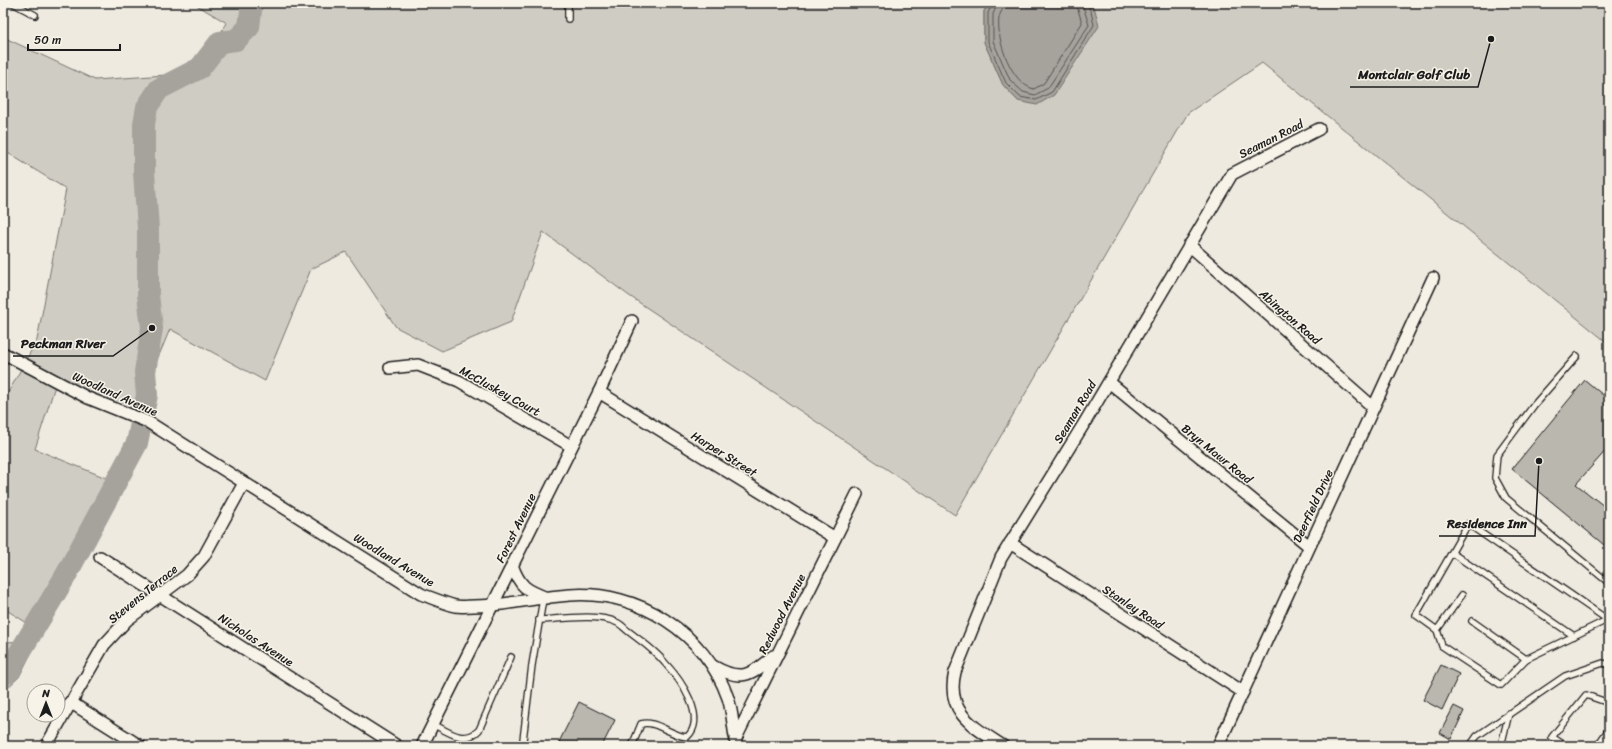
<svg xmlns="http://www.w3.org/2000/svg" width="1612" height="749" font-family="Sriracha,sans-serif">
<rect width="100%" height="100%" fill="#eeeae0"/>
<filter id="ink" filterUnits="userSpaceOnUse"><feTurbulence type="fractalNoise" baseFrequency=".025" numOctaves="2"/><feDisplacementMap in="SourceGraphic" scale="8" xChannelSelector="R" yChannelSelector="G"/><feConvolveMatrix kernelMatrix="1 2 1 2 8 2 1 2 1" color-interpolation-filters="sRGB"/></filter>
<g filter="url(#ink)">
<g fill="#cfccc3" stroke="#767470">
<polygon points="193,3 990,3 984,11 984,42 1003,85 1018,101 1095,10 1090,3 1609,3 1609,344 1262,63 1188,113 955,515 628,295 543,232 511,322 442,351 396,327 346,252 311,269 265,381 170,329 133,418 55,386 35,449 116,482 37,629 3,608 3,402 37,340 66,189 3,150 3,37 95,80 194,73 227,23"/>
<polygon points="38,640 19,677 3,692 3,646 8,642"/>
</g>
<polygon fill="#a6a39d" stroke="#6f6d69" points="990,3 1090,3 1095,10 1099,26 1054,95 1037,105 1018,101 1003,85 984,42 984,11"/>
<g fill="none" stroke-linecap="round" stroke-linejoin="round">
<g stroke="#535250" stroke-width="1">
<polyline points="993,3 988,13 988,42 1006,83 1020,97 1036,100 1052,92 1094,25 1091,12 1087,3"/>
<polyline points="998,3 993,14 993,41 1010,80 1023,92 1035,95 1048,88 1089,25 1082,3"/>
<path d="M1004,3C1004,9 1000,12 999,18C996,39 1011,84 1034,89L1044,83L1082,23L1076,3"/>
</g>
<polyline stroke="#a6a39d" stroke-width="22" points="3,675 8,672 65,577 137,443 147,395 145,372 152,328 148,295 148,229 144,172 144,124 147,107 159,89 200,68 220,42 236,40 249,27 252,3"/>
</g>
<g fill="#bab7af" stroke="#1c1c1c">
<polygon points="1585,380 1609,400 1609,447 1576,484 1609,510 1609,549 1512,469"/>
<polygon points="1441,665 1459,674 1442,710 1423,700"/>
<polygon points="579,702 615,720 602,746 557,746"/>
<polygon points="1454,706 1464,711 1451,739 1440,733"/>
</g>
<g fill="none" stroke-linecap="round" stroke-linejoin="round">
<g stroke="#1c1c1c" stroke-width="8">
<g id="service">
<polyline points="13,3 35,15"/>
<polyline points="568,3 568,19"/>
<polyline points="1577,356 1534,405 1497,455 1495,478 1506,498 1609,583"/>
<polyline points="1452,553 1574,636"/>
<path d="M539,620C561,619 599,613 618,623C622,625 625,629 628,631C641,641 655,650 665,663C680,679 708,718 687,737C671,736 657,720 641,724L632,746"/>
<polyline points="1608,620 1468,524 1416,615 1437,630 1442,646 1501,685 1526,659 1609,619"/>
<polyline points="1472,621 1526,659"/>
<polyline points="1437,630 1462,595"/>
<path d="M433,724C448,732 465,745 479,730L511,657"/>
<polyline points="523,740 532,665 543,599"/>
<polyline points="1470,746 1477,736 1565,676 1603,663 1609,665"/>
<polyline points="1501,746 1509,713"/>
<polyline points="1566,746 1552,737 1586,695 1609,703"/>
<polyline points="1597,746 1609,729"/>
</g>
</g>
<g stroke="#1c1c1c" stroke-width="14">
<g id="minor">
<polyline points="1189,245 1373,407"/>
<path d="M3,353L88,398L148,422L421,594C432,598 444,603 455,606C461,607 468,606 474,606C506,606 537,597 570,595C638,590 705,633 728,698C733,713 733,731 737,746"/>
<polyline points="390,368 418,365 459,381 571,446"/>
<polyline points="1109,382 1309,546"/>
<polyline points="599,392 835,538"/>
<polyline points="1010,543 1243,692"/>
<polyline points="100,557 397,746"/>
<path d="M512,565C520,587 526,590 547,598"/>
<path d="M713,666C741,682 750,676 773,656"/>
<polyline points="70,702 140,746"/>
<polyline points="735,740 857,494"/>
<polyline points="46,746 104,645 127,620 187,575 204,556 244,483"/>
<polyline points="422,746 599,392 632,321"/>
<path d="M1003,746C974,727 945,713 955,672L1001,558L1085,422L1232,174L1319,129"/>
<polyline points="1218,746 1433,278"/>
</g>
</g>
<use href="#service" stroke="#f7f3e8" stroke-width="5.5"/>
<use href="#minor" stroke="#f7f3e8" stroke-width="11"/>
</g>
</g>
<g text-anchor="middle" stroke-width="3" stroke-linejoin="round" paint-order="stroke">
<g font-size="12" fill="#1c1c1c" stroke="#f7f3e8">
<text transform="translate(1271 139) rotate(-27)" y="4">Seaman Road</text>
<text transform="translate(1290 317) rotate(41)" y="4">Abington Road</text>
<text transform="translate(500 391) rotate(29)" y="4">McCluskey Court</text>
<text transform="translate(115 394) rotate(24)" y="4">Woodland Avenue</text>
<text transform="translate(1075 412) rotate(-59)" y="4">Seaman Road</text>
<text transform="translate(724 454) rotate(32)" y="4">Harper Street</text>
<text transform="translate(1217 454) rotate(39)" y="4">Bryn Mawr Road</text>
<text transform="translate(1313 506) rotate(-65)" y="4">Deerfield Drive</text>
<text transform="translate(516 528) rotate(-64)" y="4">Forest Avenue</text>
<text transform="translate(394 560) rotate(31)" y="4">Woodland Avenue</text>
<text transform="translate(143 594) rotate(-39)" y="4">Stevens Terrace</text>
<text transform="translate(1133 607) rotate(33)" y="4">Stanley Road</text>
<text transform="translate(782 614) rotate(-63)" y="4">Redwood Avenue</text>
<text transform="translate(256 640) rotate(33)" y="4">Nicholas Avenue</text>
</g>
</g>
<path fill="none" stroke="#1c1c1c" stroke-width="1.5" d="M1491 39L1478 87H1350M152 328L113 356H13M1539 461L1535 536H1439"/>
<g fill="#1c1c1c" stroke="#f7f3e8" stroke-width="1.5">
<circle cx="1491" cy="39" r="4"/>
<circle cx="152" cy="328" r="4"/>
<circle cx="1539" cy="461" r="4"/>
</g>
<g font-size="13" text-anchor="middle" font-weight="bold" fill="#1c1c1c" stroke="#f7f3e8" stroke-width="3" stroke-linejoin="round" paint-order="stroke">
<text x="1414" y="79">Montclair Golf Club</text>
<text x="63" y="348">Peckman River</text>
<text x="1487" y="528">Residence Inn</text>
</g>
<rect width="1612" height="749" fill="none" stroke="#f7f3e8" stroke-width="16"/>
<rect x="8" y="8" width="1596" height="733" fill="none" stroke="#1c1c1c" stroke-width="1.5" filter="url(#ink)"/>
<g transform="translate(46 703)"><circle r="19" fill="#f7f3e8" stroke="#9f9d96"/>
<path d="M0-3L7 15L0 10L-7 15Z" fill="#1c1c1c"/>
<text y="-6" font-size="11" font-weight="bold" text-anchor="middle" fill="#1c1c1c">N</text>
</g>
<path d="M28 44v6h92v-6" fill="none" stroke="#1c1c1c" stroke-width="2"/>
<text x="34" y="44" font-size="12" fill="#1c1c1c" stroke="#f7f3e8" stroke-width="3" paint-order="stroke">50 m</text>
</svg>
